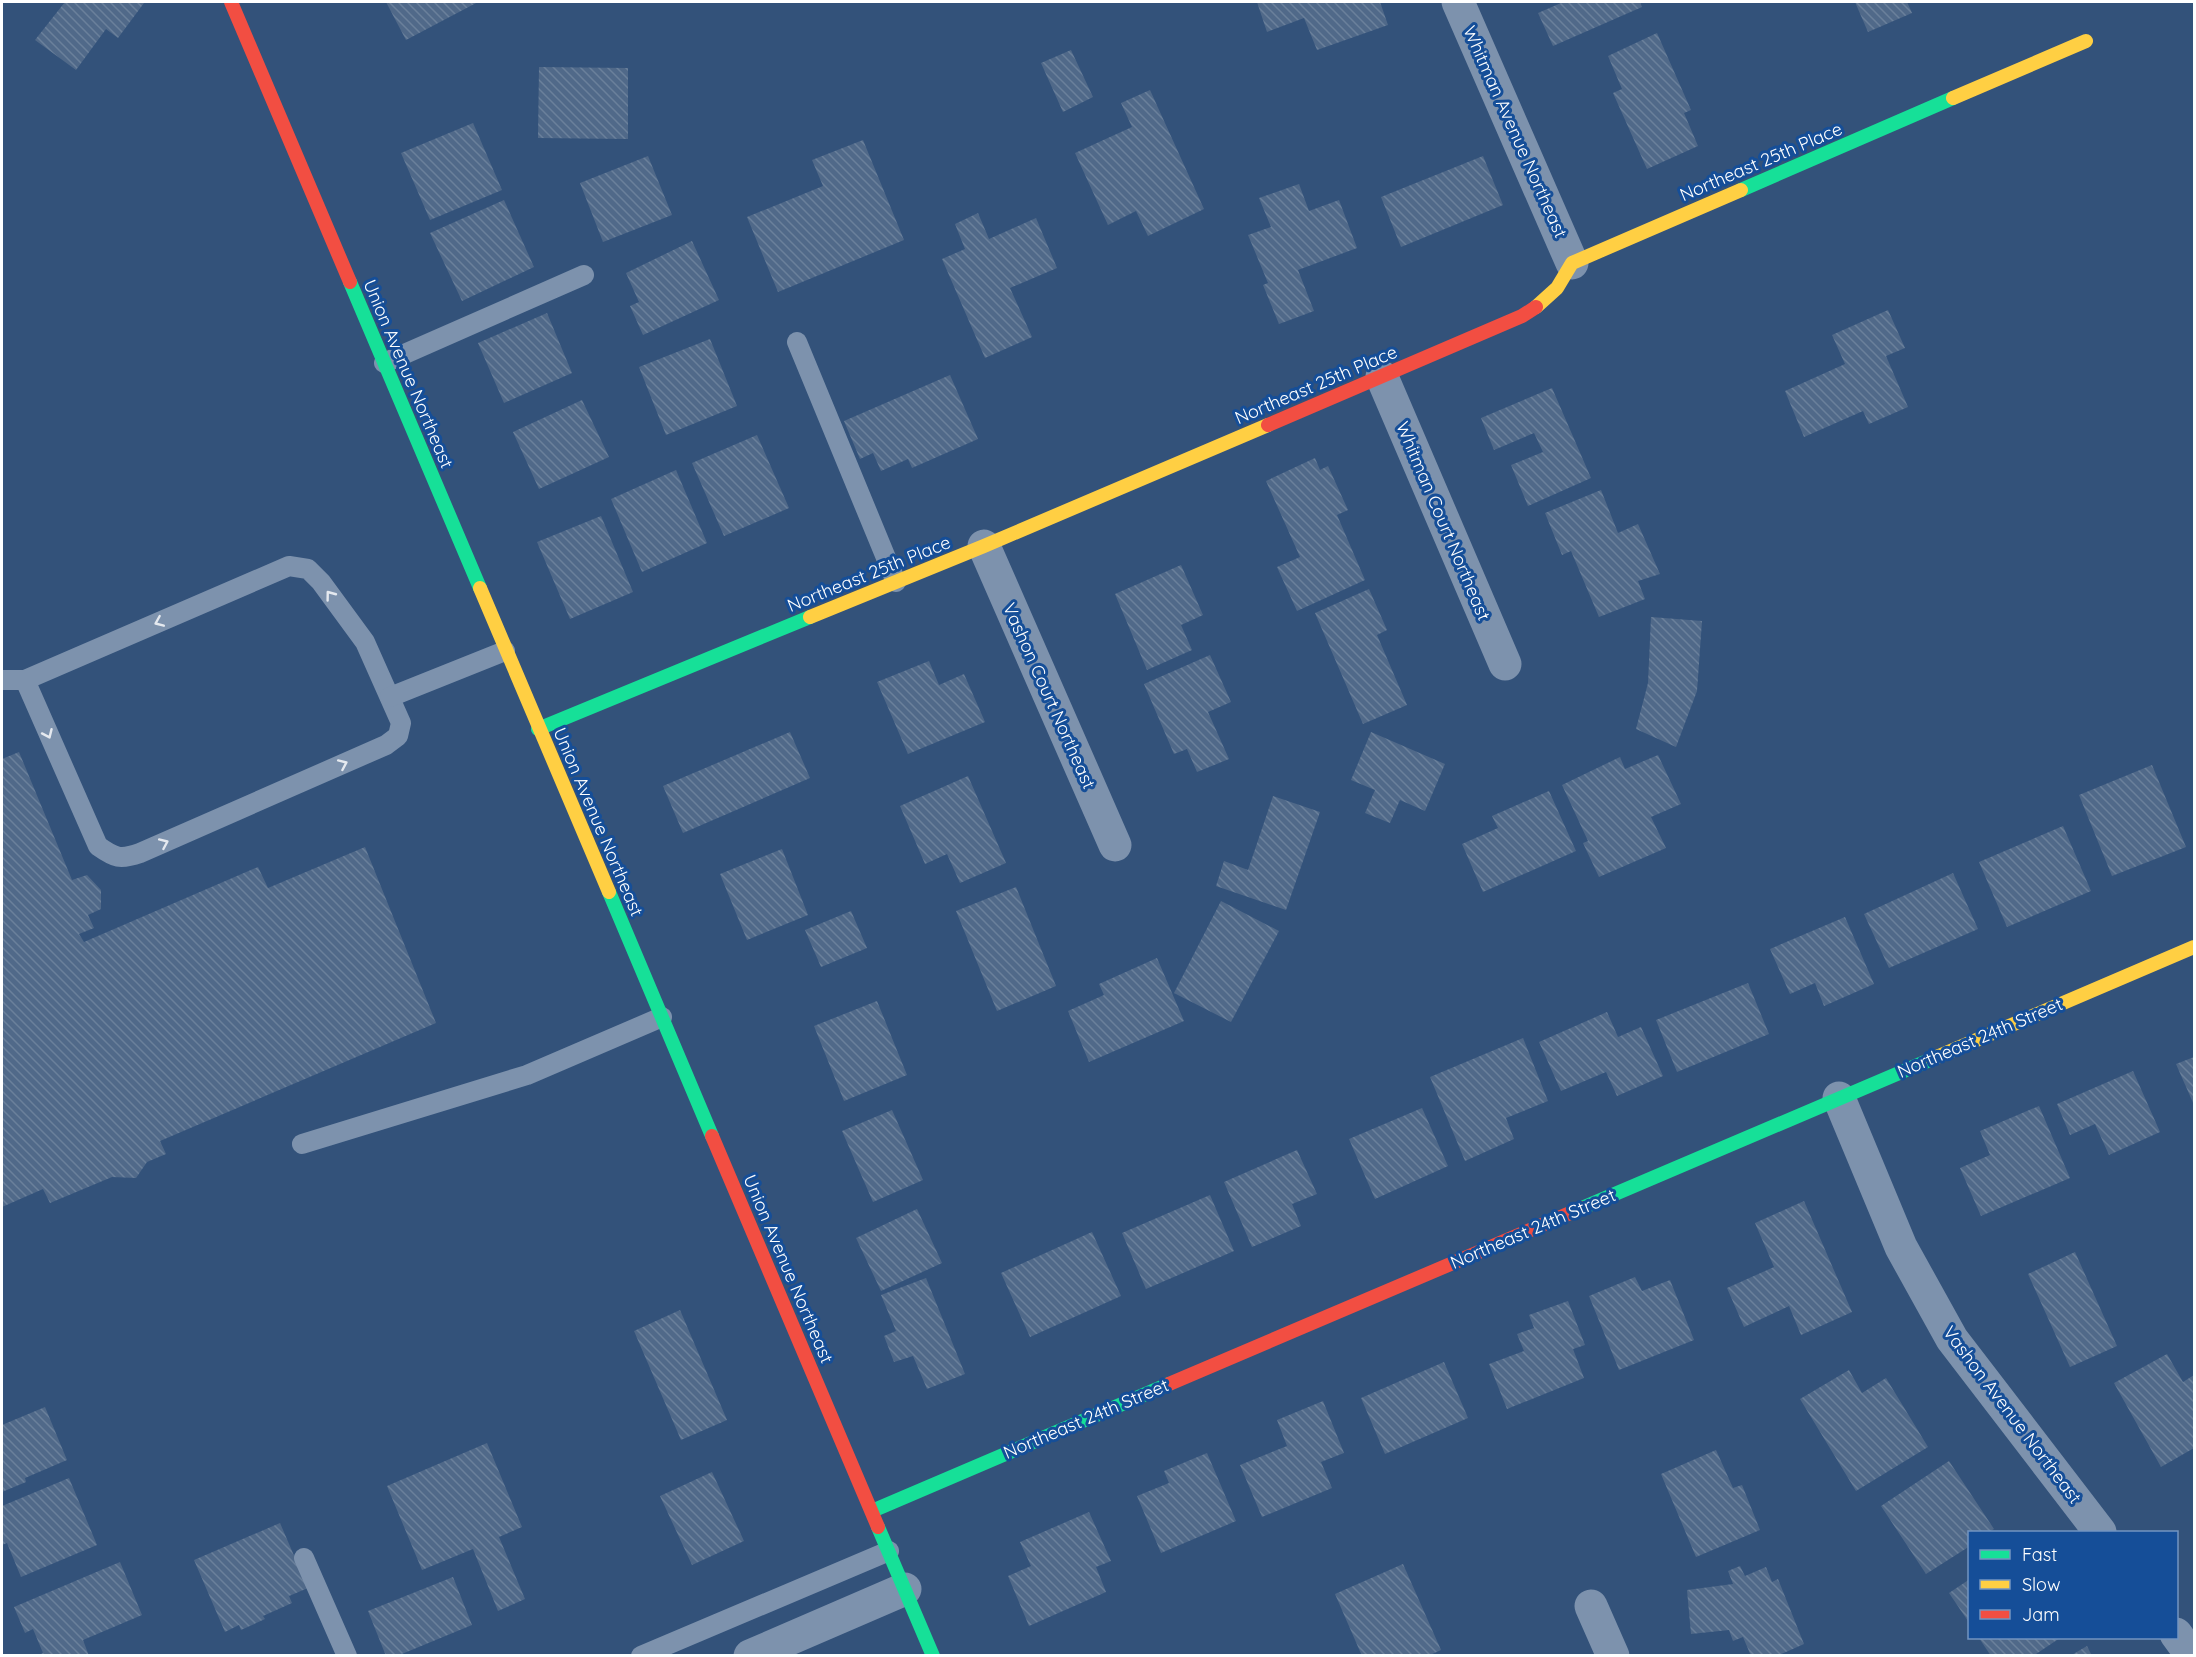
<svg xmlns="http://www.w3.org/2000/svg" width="2196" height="1657" font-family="Quicksand,sans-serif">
<defs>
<pattern id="building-back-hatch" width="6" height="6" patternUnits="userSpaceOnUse" patternTransform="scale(1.5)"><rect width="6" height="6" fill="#506989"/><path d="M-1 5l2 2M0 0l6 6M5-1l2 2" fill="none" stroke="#6a809b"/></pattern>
</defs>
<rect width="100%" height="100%" fill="#33527a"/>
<g fill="url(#building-back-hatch)">
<polygon points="65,2 142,2 144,3 118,38 106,29 76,70 35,40"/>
<polygon points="386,2 478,2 406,40"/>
<polygon points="1257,2 1380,2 1388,25 1317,50 1304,18 1267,32"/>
<polygon points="1855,2 1907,2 1912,13 1868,32"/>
<polygon points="1561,3 1640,2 1642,7 1553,46 1538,13"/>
<polygon points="1657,33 1691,110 1684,113 1698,146 1647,169 1613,93 1622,89 1608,56"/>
<polygon points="1071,50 1093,97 1063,112 1041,63"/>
<polygon points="539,67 628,68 628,139 538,138"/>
<polygon points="1150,90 1204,209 1148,236 1136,211 1108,225 1075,153 1132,127 1121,103"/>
<polygon points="473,123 502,190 430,220 401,153"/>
<polygon points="863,140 904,240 778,292 747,217 823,186 812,160"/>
<polygon points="648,156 672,215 603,242 580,183"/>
<polygon points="1483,156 1503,205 1401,247 1381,197"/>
<polygon points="1299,184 1309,211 1339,200 1357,248 1298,270 1314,311 1279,324 1263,285 1268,283 1248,235 1271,227 1259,198"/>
<polygon points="504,200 534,267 462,301 430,233"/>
<polygon points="978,213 989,239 1036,218 1057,268 1010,288 1032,337 985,358 942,259 965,249 955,224"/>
<polygon points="692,241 719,300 643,335 630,306 639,302 626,273"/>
<polygon points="1888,310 1905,348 1886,356 1908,407 1869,424 1863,411 1804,437 1785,391 1845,364 1832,335"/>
<polygon points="547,313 572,373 504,403 478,343"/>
<polygon points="710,339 737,406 666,435 639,367"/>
<polygon points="950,375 978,439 912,468 908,459 881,471 873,453 860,459 844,421"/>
<polygon points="1552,388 1591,478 1528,506 1511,465 1543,452 1534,433 1494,450 1481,418"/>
<polygon points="582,400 609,457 539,489 513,432"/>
<polygon points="757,435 789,508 724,536 692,463"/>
<polygon points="1315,458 1320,470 1328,466 1348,510 1337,515 1365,580 1297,611 1277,567 1300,557 1266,481"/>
<polygon points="676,470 707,543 642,572 611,499"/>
<polygon points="1601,490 1618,533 1638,524 1660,574 1638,581 1645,599 1599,617 1571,551 1562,555 1545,513"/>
<polygon points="601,516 633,592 570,619 537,542"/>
<polygon points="1181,565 1203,615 1181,625 1192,650 1147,670 1115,594"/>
<polygon points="1369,589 1387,630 1377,635 1407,705 1363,724 1315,613"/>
<polygon points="1651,617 1702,621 1697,691 1676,747 1636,729 1648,683"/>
<polygon points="1210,655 1231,702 1208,712 1229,759 1197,772 1187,749 1174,754 1144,684"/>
<polygon points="929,661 939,685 964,674 985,722 908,754 877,682"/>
<polygon points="790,732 810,778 683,833 663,786"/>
<polygon points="1371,732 1445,764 1425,811 1400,800 1390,823 1365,813 1375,790 1351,780"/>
<polygon points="19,752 72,880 87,875 101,890 101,909 88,915 94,928 79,934 84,942 258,867 268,888 365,847 436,1023 160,1141 166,1154 147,1162 136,1178 112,1177 50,1203 43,1189 2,1207 2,759"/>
<polygon points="1658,755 1681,804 1651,817 1666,848 1599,877 1583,843 1588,841 1562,785 1620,757 1625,769"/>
<polygon points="2152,765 2186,847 2112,876 2079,795"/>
<polygon points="968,776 1006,863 960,883 947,854 925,864 900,806"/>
<polygon points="1549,791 1576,851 1483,892 1462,844 1498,828 1492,816"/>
<polygon points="1273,796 1320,812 1286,910 1216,886 1224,861 1248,870"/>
<polygon points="2063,826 2091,891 2007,927 1979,862"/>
<polygon points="782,849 808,915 747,940 720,874"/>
<polygon points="1953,873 1978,929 1889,968 1864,914"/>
<polygon points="1016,887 1056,986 997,1011 956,911"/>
<polygon points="1221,901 1279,931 1231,1022 1174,993"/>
<polygon points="851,911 867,948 821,967 805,930"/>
<polygon points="1845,917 1874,984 1824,1006 1815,983 1790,994 1770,949"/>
<polygon points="1157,958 1184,1021 1089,1062 1068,1011 1104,995 1099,984"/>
<polygon points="1748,983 1769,1034 1677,1072 1656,1020"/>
<polygon points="877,1001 907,1075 844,1101 814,1026"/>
<polygon points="1607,1012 1618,1037 1641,1027 1663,1076 1617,1096 1606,1072 1561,1091 1539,1042"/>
<polygon points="1523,1038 1548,1101 1506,1118 1514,1139 1465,1161 1430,1077"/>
<polygon points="2194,1057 2194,1105 2176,1064"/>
<polygon points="2133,1071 2160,1132 2109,1155 2095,1124 2070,1135 2057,1104"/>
<polygon points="2039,1106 2070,1178 1981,1216 1960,1168 1990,1155 1980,1131"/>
<polygon points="1422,1108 1448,1166 1375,1199 1349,1139"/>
<polygon points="892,1110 923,1180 873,1202 842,1131"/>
<polygon points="1297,1150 1317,1194 1292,1204 1301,1226 1252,1247 1224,1182"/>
<polygon points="1210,1195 1234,1251 1146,1289 1122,1233"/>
<polygon points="1804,1201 1852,1312 1801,1335 1789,1306 1744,1327 1727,1288 1774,1267 1755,1223"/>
<polygon points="917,1209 942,1263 881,1291 856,1238"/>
<polygon points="1092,1232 1121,1296 1030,1337 1001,1273"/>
<polygon points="2075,1252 2117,1346 2070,1367 2028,1274"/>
<polygon points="1635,1277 1642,1291 1670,1280 1694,1340 1619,1370 1589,1296"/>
<polygon points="926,1278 965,1374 927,1389 913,1356 894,1362 884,1336 896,1331 881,1295"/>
<polygon points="1568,1301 1585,1345 1573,1349 1584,1378 1507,1409 1489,1364 1524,1351 1517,1334 1534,1328 1529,1315"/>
<polygon points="680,1310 727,1420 681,1440 634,1331"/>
<polygon points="2167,1354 2183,1382 2194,1375 2194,1448 2161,1467 2114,1383"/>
<polygon points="1444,1362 1468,1418 1385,1454 1361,1398"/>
<polygon points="1849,1370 1862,1393 1886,1378 1928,1447 1856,1491 1800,1399"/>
<polygon points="1323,1401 1344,1453 1321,1462 1332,1488 1262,1517 1240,1465 1287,1446 1277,1420"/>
<polygon points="45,1407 67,1460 25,1478 26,1482 2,1492 2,1425"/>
<polygon points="487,1443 522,1527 499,1537 525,1599 498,1611 473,1549 422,1570 387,1486"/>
<polygon points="1716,1450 1733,1488 1742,1485 1760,1530 1696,1557 1661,1474"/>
<polygon points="1207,1453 1236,1521 1161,1553 1137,1496 1169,1483 1164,1471"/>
<polygon points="1949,1461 1994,1529 1989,1532 1970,1532 1970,1546 1926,1574 1881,1506"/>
<polygon points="712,1472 744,1541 692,1565 660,1496"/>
<polygon points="69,1478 97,1545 21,1577 7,1543 2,1545 2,1506"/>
<polygon points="1089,1512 1111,1561 1096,1567 1106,1592 1029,1626 1008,1576 1031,1566 1020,1542"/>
<polygon points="280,1523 308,1588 289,1596 292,1603 263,1616 265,1619 241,1630 239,1625 225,1632 194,1560"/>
<polygon points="120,1562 142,1615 83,1640 89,1656 37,1656 43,1653 33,1629 25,1633 14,1607"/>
<polygon points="1403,1564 1441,1650 1428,1656 1362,1656 1335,1594"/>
<polygon points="1740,1566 1745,1576 1766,1567 1772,1582 1778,1579 1804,1644 1777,1656 1751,1656 1743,1637 1733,1641 1729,1630 1691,1634 1687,1590 1733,1584 1728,1571"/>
<polygon points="453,1577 472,1625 397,1656 386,1656 368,1611"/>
<polygon points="1970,1579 1970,1624 1949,1593"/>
<polygon points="1979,1638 2060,1638 2033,1656 1991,1656"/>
<polygon points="2087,1646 2092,1656 2070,1656"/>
</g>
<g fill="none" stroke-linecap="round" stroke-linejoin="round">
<g stroke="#7d92ad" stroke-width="20">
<polyline points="797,342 896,582"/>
<polyline points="384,363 584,275"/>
<path d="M2,680H25L289,566L308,569L321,582L365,642L401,723L398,736L386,745L140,853C120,860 115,858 98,846L25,680"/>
<polyline points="390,697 505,651"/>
<polyline points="302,1144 527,1075 662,1017"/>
<polyline points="304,1558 347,1656"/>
<polyline points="641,1656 889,1551"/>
</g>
<g stroke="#7d92ad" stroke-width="33">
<polyline points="1458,2 1572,263"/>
<polyline points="1382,377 1505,664"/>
<polyline points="984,546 1115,845"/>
<polyline points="1839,1098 1901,1247 1952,1339 2100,1532"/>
<polyline points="1591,1606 1613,1656"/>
<polyline points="2176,1634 2192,1656"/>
<polyline points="750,1656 905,1589"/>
</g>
<g stroke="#16e098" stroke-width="14">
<polyline points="1741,190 1953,98"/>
<polyline points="350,282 480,588"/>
<polyline points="538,729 810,617"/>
<polyline points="609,892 712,1136"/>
<polyline points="1582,1208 1932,1059"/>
<polyline points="872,1511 1169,1384"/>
<polyline points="878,1527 933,1656"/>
</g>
<g stroke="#ffcf43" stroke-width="14">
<polyline points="1953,98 2086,41"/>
<polyline points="1536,307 1557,288 1572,263 1741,190"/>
<polyline points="480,588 609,892"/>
<polyline points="810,617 984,546 1268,425"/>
<polyline points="1932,1059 2194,947"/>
</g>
<g stroke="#f24e42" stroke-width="14">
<polyline points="231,2 350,282"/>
<polyline points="1268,425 1522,316 1536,307"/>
<polyline points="712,1136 878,1527"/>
<polyline points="1169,1384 1582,1208"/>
</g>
</g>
<defs><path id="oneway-chevron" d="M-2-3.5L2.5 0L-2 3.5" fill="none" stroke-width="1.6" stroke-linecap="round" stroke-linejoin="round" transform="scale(1.5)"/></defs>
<g stroke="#e5e9ef">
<use href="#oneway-chevron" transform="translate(330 595) rotate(-127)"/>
<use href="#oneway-chevron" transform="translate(159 622) rotate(157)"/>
<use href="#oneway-chevron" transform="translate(48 734) rotate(66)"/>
<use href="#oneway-chevron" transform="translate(343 764) rotate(-24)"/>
<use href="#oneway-chevron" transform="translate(164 843) rotate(-24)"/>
</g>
<g text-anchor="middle" stroke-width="6" stroke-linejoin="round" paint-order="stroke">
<g font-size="18" fill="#fff" stroke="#154e98">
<text transform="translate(1515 132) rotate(66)" y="6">Whitman Avenue Northeast</text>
<text transform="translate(1761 162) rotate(-23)" y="6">Northeast 25th Place</text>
<text transform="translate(408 374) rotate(67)" y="6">Union Avenue Northeast</text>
<text transform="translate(1316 385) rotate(-23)" y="6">Northeast 25th Place</text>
<text transform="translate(1443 521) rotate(67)" y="6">Whitman Court Northeast</text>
<text transform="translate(869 574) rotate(-22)" y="6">Northeast 25th Place</text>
<text transform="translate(1049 696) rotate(66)" y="6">Vashon Court Northeast</text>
<text transform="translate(598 822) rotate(67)" y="6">Union Avenue Northeast</text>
<text transform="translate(1980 1038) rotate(-23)" y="6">Northeast 24th Street</text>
<text transform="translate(1533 1229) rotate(-23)" y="6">Northeast 24th Street</text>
<text transform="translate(788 1269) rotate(67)" y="6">Union Avenue Northeast</text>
<text transform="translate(2012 1415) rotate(53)" y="6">Vashon Avenue Northeast</text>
<text transform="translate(1086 1419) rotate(-23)" y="6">Northeast 24th Street</text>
</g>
</g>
<rect width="2196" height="1657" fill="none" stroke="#ffffff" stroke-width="6"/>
<rect x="1968" y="1531" width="210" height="108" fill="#154e98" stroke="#7395c1" stroke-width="1.5"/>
<rect x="1980" y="1550" width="30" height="9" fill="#16e098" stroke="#7395c1" stroke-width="1.5"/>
<text x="2022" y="1561" font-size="18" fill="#ffffff">Fast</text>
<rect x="1980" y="1580" width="30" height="9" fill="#ffcf43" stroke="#7395c1" stroke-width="1.5"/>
<text x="2022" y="1591" font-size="18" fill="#ffffff">Slow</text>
<rect x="1980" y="1610" width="30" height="9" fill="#f24e42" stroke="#7395c1" stroke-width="1.5"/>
<text x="2022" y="1621" font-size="18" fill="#ffffff">Jam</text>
</svg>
